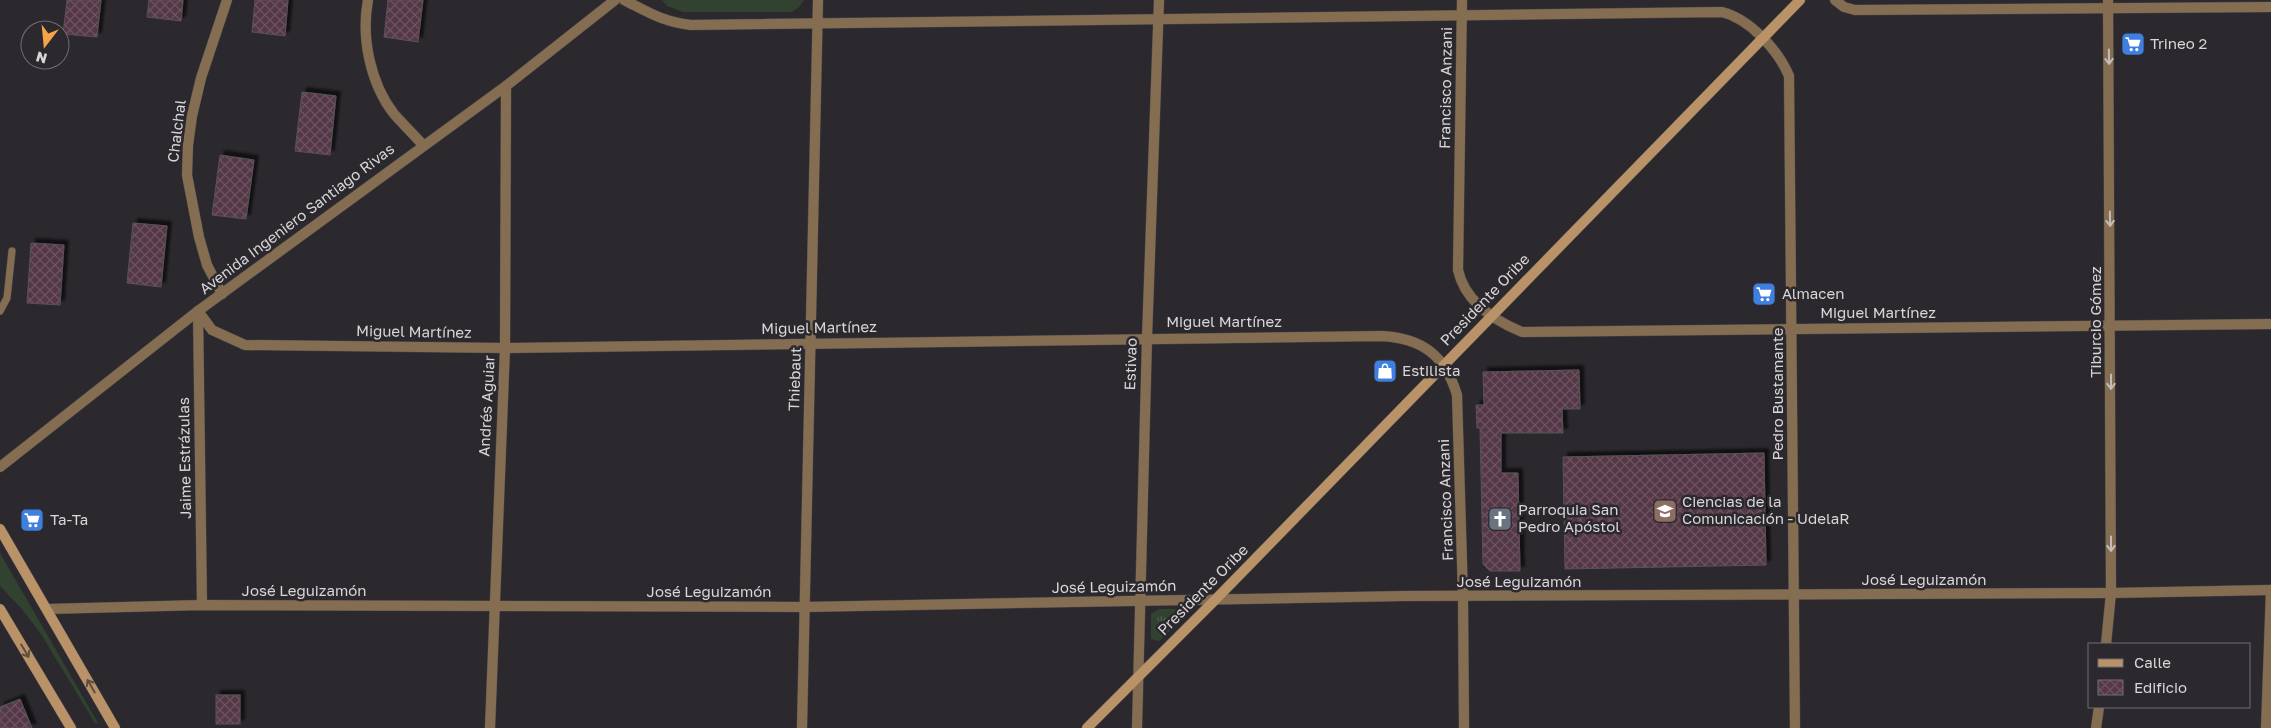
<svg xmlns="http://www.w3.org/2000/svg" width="2271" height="728" font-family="'Golos Text',sans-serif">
<defs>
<pattern id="park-tufts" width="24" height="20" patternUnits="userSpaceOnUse" patternTransform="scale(1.25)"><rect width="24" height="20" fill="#314330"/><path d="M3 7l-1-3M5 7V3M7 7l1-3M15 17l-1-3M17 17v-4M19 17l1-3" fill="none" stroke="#4e5d4d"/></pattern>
<pattern id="building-cross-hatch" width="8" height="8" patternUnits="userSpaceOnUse" patternTransform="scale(1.25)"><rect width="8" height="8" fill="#553747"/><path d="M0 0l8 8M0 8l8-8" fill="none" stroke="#6d5361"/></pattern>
<filter id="shadow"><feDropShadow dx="4.5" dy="-4.5" stdDeviation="1" flood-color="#0009"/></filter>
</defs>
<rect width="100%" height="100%" fill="#2b292d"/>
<g fill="#314330">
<polygon points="662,0 804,0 799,7 792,12 683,12 667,6"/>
<polygon points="0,553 98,723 95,723 41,634 21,608 0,586"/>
</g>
<polygon fill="url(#park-tufts)" points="1159,609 1180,609 1184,614 1183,618 1159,641 1151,639 1151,614"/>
<g fill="url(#building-cross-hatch)" stroke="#585355" filter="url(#shadow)">
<polygon points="67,0 101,0 97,37 63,34"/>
<polygon points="149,0 183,0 181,21 147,17"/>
<polygon points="255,0 288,0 285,36 252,32"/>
<polygon points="388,0 423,0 418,42 384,37"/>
<polygon points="302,92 336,96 330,155 295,151"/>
<polygon points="220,155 254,160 246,219 212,215"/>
<polygon points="133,223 167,226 161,287 127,283"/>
<polygon points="31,243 64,245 60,305 27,303"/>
<polygon points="1579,370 1580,409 1562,409 1563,433 1501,433 1501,473 1518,473 1520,571 1490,571 1483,564 1480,428 1477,428 1476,405 1484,405 1483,372"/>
<polygon points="1764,453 1766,565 1565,569 1563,457"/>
<rect x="216" y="695" width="24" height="29"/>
<polygon points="20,699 32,728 0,728 0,707"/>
</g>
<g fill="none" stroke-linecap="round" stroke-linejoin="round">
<g stroke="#474549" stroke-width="8">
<polyline id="lane" points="0,311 7,298 12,251"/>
</g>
<g stroke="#474549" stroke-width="11">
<g id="street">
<path d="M368,0C361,37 370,83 394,114C403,124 413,134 423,145"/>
<path d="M624,0C648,12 663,22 691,25L1722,12C1750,19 1778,50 1789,76L1795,728"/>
<path d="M1462,0L1458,270C1465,302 1493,320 1522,332L2271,324"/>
<polyline points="1835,0 1844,7 1855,10 2271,7"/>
<polyline points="222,294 207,265 199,237 187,175 188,145 192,116 201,78 227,0"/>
<path d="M198,311L212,330L245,345L505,348L1381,336C1422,338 1445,355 1457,395L1463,597L1464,728"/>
<polyline points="198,311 202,605"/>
<polyline points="0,467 198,311 506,86 615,0"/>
<polyline points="47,609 202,605 804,607 1404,596 2111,593 2271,590"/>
<polyline points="2106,644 2111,593 2108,0"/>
<polyline points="490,728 505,348 506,86"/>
<polyline points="802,728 818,0"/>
<polyline points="1137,728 1147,338 1159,0"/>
<polyline points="2096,728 2099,707"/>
<polyline points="2266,728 2271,590"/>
</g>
</g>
<g stroke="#474549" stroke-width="11">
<g id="secondary">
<polyline points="0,529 115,728"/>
<polyline points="0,609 71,728"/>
<polyline points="1087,728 1215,600 1800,0"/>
</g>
</g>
<use href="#lane" stroke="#856d52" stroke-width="7"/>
<use href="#street" stroke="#856d52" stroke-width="10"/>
<use href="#secondary" stroke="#ba9268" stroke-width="10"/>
</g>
<defs><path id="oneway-shaft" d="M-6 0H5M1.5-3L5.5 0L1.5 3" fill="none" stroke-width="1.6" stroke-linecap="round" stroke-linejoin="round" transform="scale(1.25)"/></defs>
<g stroke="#c3bcb7">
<use href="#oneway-shaft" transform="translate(2109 57) rotate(89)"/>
<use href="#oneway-shaft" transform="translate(2110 219) rotate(89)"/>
<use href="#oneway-shaft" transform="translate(2111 382) rotate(90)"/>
<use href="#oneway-shaft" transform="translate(2111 544) rotate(90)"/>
</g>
<g stroke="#5d4e42">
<use href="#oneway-shaft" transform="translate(25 651) rotate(59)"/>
<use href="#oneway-shaft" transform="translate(91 686) rotate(-120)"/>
</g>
<defs>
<g id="supermarket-square" transform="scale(1.25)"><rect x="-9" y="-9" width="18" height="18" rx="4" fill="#3f7fe0" stroke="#2b292d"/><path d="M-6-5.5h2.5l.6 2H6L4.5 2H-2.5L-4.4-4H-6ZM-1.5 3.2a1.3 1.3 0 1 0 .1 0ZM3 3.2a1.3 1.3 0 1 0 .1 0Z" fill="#fff"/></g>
<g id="shop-square" transform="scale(1.25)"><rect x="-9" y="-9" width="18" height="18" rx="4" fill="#3f7fe0" stroke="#2b292d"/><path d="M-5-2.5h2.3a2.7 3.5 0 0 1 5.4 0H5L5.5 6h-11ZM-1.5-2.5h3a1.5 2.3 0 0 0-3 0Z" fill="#fff"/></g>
<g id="university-square" transform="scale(1.25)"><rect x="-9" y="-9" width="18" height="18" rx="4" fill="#8d6e63" stroke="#2b292d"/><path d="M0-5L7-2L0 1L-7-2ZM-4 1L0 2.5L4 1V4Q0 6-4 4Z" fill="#fff"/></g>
<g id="church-square" transform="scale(1.25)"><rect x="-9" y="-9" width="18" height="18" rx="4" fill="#6b7280" stroke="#2b292d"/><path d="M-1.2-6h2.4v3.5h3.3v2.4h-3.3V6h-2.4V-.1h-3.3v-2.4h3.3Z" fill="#fff"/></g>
</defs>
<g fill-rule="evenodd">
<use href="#supermarket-square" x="2133" y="44"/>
<use href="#supermarket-square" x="1764" y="294"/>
<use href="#shop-square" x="1385" y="371"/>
<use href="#university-square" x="1665" y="511"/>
<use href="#church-square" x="1500" y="519"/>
<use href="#supermarket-square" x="32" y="520"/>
</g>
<g text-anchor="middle" stroke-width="5" stroke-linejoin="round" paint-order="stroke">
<g font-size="15" fill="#d8d6d9" stroke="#2b292d" text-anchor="start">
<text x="2150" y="49">Trineo 2</text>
<text x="1782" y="299">Almacen</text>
<text x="1402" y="376">Estilista</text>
<text x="1682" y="507">Ciencias de la<tspan x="1682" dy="17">Comunicación - UdelaR</tspan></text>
<text x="1518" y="515">Parroquia San<tspan x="1518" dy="17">Pedro Apóstol</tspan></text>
<text x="50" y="525">Ta-Ta</text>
</g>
<g font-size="15" fill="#d8d6d9" stroke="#2b292d">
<text transform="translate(1446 88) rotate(-89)" y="5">Francisco Anzani</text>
<text transform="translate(177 131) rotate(-83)" y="5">Chalchal</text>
<text transform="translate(297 219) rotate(-37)" y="5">Avenida Ingeniero Santiago Rivas</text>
<text transform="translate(1485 300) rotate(-46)" y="5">Presidente Oribe</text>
<text x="1878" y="318">Miguel Martínez</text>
<text x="1224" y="327">Miguel Martínez</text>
<text transform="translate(2096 322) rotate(-90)" y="5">Tiburcio Gómez</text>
<text transform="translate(819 328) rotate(-1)" y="5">Miguel Martínez</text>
<text transform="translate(414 332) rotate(1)" y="5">Miguel Martínez</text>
<text transform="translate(1131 364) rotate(-88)" y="5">Estivao</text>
<text transform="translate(795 379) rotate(-88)" y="5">Thiebaut</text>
<text transform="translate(1778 394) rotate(-90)" y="5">Pedro Bustamante</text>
<text transform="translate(487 406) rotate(-87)" y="5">Andrés Aguiar</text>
<text transform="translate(185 458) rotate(-91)" y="5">Jaime Estrázulas</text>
<text transform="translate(1446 500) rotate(-92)" y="5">Francisco Anzani</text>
<text x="1924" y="585">José Leguizamón</text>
<text x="1519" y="587">José Leguizamón</text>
<text transform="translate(1114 587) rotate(-1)" y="5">José Leguizamón</text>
<text transform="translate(1203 590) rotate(-45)" y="5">Presidente Oribe</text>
<text x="304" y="596">José Leguizamón</text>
<text x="709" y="597">José Leguizamón</text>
</g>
</g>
<rect x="2088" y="643" width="162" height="65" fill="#2b292d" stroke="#706e72"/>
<rect x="2098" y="659" width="25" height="8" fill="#ba9268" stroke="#706e72"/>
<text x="2134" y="668" font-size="15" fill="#d8d6d9">Calle</text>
<rect x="2098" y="680" width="25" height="15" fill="url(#building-cross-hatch)" stroke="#706e72"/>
<text x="2134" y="693" font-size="15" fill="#d8d6d9">Edificio</text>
<g transform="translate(45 45) rotate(196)"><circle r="24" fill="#2b292d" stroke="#706e72"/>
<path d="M0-4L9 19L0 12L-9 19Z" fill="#f6a246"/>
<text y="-8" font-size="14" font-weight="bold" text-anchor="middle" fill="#d8d6d9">N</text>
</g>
</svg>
